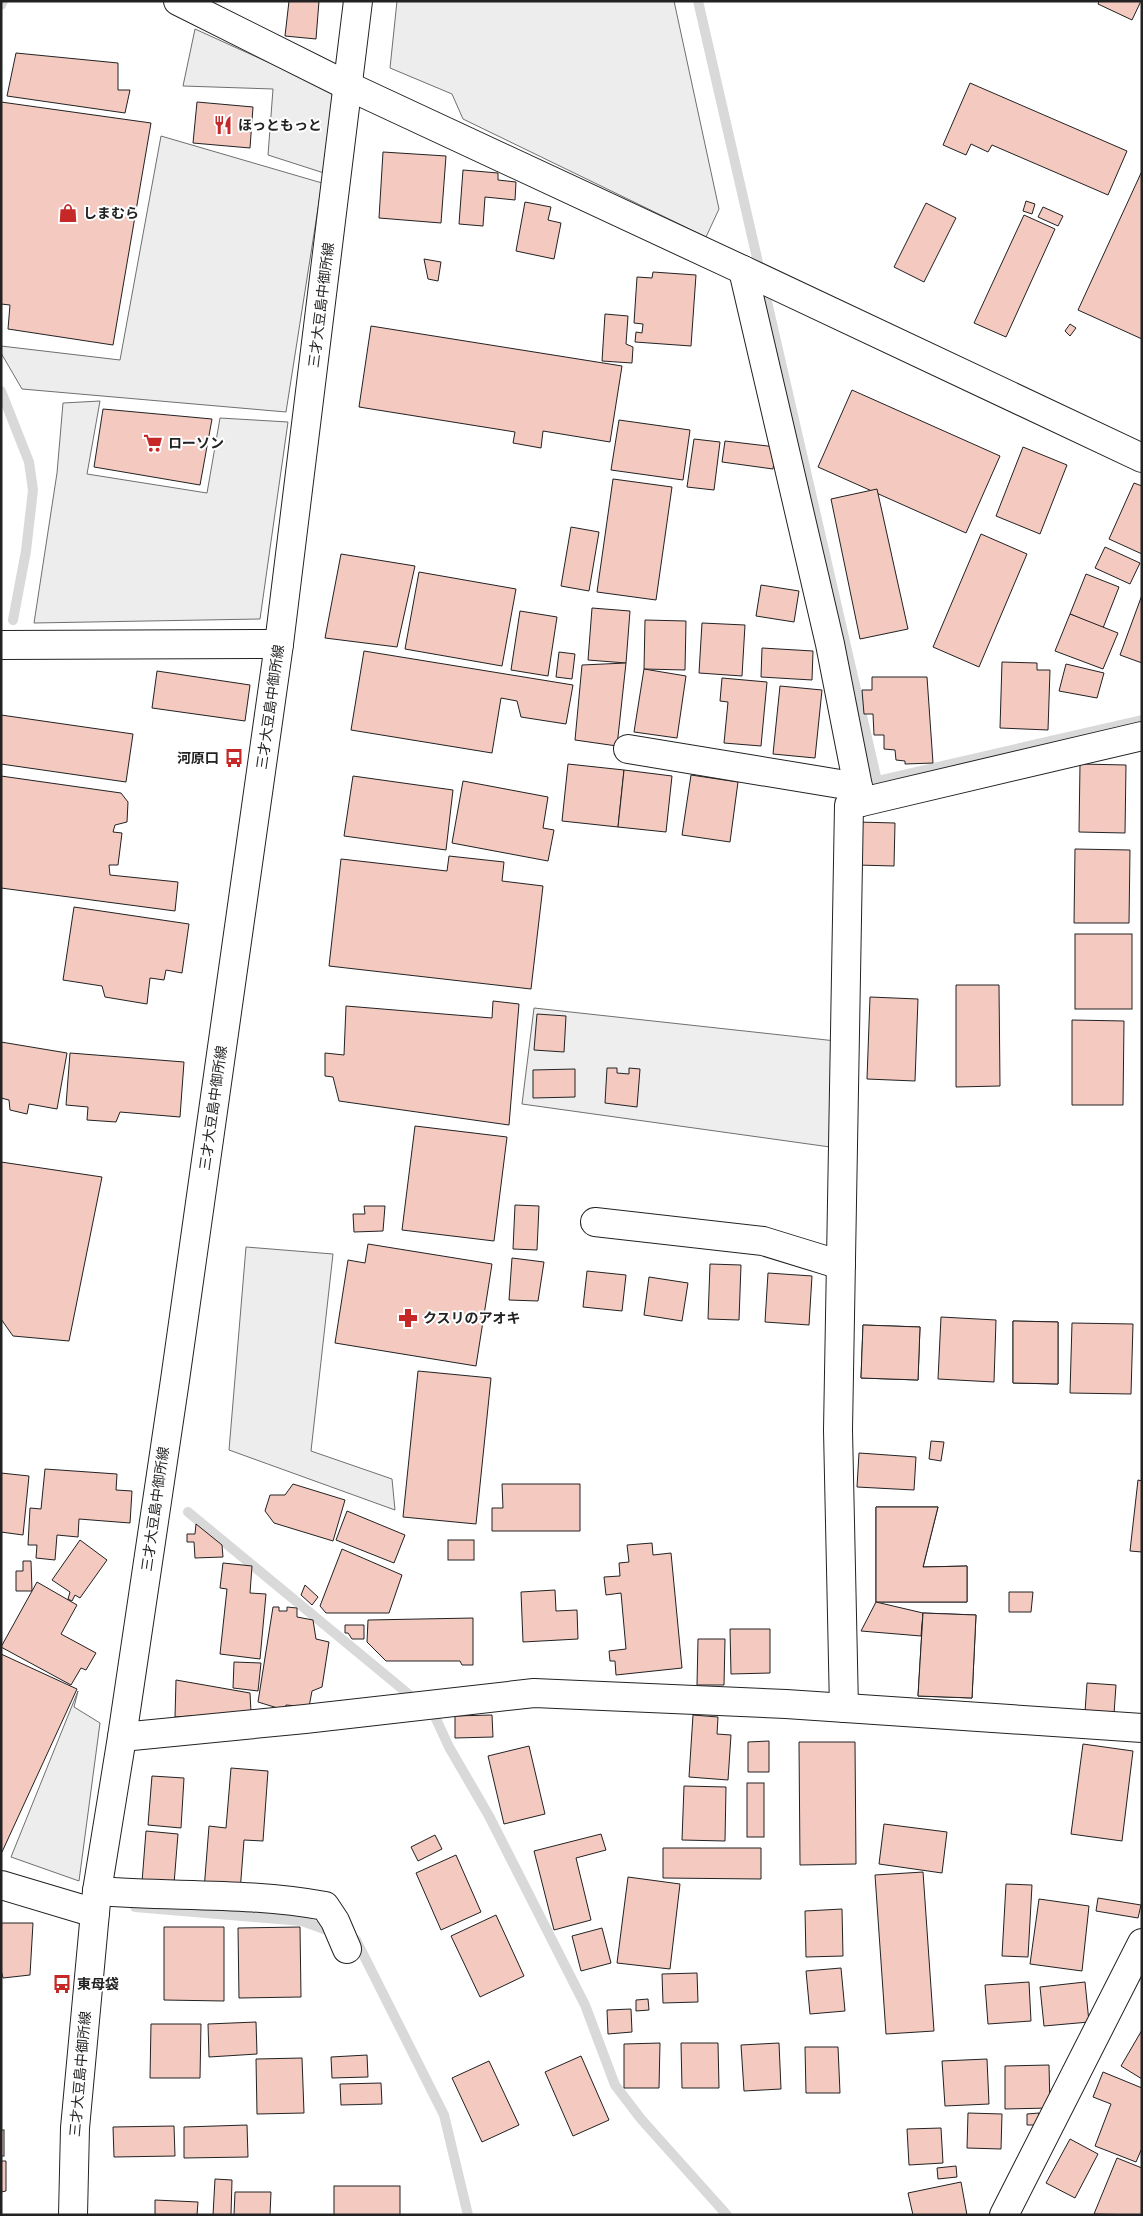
<svg xmlns="http://www.w3.org/2000/svg" width="1143" height="2216" font-family="'Alegreya Sans','Noto Sans JP',sans-serif">
<rect width="100%" height="100%" fill="#fff"/>
<polygon fill="#eee" stroke="#6f6f6f" points="534,1008 836,1041 830,1147 522,1104"/>
<g fill="#ededed" stroke="#6f6f6f">
<polygon points="397,1 674,1 719,209 706,237 463,119 452,94 390,68"/>
<polygon points="195,29 338,94 324,173 268,155 273,89 183,86"/>
<polygon points="161,136 322,183 286,412 22,389 1,353 1,346 120,360"/>
<polygon points="100,401 87,474 207,493 220,418 288,422 260,619 34,623 57,473 63,403"/>
<polygon points="246,1247 333,1254 311,1451 392,1479 395,1510 229,1450"/>
<polygon points="78,1691 74,1707 100,1723 79,1881 11,1857"/>
</g>
<g fill="none" stroke-linecap="round" stroke-linejoin="round">
<g stroke="#d9d9d9" stroke-width="10">
<polyline points="698,1 877,781 1142,720"/>
<polyline points="1,5 3,1"/>
<polyline points="1,391 29,462 33,490 26,551 13,620"/>
<polyline points="188,1512 412,1697"/>
<polyline points="436,1719 449,1747 489,1816 585,2005 615,2085 641,2119 727,2215"/>
<polyline points="135,1907 302,1921 335,1933"/>
<polyline points="351,1938 356,1940 444,2115 468,2215"/>
</g>
</g>
<g fill="#f3c9c0" stroke="#222">
<polygon points="289,1 319,1 316,39 285,36"/>
<polygon points="1099,1 1141,1 1132,20 1098,4"/>
<polygon points="16,53 118,63 118,90 130,90 125,113 7,96"/>
<polygon points="970,83 1127,151 1108,195 992,145 988,152 971,144 966,155 943,145"/>
<polygon points="1,102 151,123 113,345 8,329 10,305 1,304"/>
<polygon points="197,102 253,107 250,148 193,143"/>
<polygon points="383,152 446,156 441,223 379,218"/>
<polygon points="463,170 498,173 498,180 516,182 515,200 485,197 483,226 459,224"/>
<polygon points="1142,171 1142,339 1078,310"/>
<polygon points="1026,201 1035,204 1032,214 1023,211"/>
<polygon points="525,202 551,207 548,220 561,223 554,259 516,251"/>
<polygon points="926,203 956,218 924,282 894,267"/>
<polygon points="1043,207 1063,216 1058,226 1038,217"/>
<polygon points="1024,215 1055,229 1006,337 974,323"/>
<polygon points="424,259 441,262 438,281 428,279"/>
<polygon points="653,272 696,275 691,346 635,342 636,332 642,333 643,324 634,323 637,277 652,278"/>
<polygon points="605,314 628,316 626,344 633,347 632,363 602,361"/>
<polygon points="1070,324 1076,328 1070,336 1065,331"/>
<polygon points="371,326 622,366 610,442 543,431 541,448 513,443 515,432 359,407"/>
<polygon points="852,390 1000,456 966,533 818,467"/>
<polygon points="103,409 212,419 200,485 94,467"/>
<polygon points="619,420 690,430 683,480 611,470"/>
<polygon points="694,439 720,442 714,490 687,487"/>
<polygon points="725,441 776,447 773,469 722,462"/>
<polygon points="1023,447 1067,465 1040,534 996,516"/>
<polygon points="613,479 672,487 656,600 597,592"/>
<polygon points="1134,483 1142,486 1142,554 1109,539"/>
<polygon points="877,489 908,629 860,639 831,499"/>
<polygon points="571,527 599,532 589,591 561,586"/>
<polygon points="981,534 1027,554 979,667 933,647"/>
<polygon points="1105,547 1140,563 1130,584 1095,568"/>
<polygon points="341,554 415,566 397,647 325,638"/>
<polygon points="419,572 516,589 502,666 405,649"/>
<polygon points="1086,574 1119,587 1103,628 1070,614"/>
<polygon points="761,585 799,591 794,622 756,616"/>
<polygon points="1142,595 1142,663 1120,655"/>
<polygon points="592,608 630,611 626,663 588,660"/>
<polygon points="520,611 557,617 548,676 511,670"/>
<polygon points="1070,614 1118,633 1103,669 1055,651"/>
<polygon points="645,620 686,621 685,670 644,669"/>
<polygon points="702,623 745,625 742,676 699,673"/>
<polygon points="762,648 813,651 812,680 761,677"/>
<polygon points="364,651 573,685 566,724 521,717 517,701 501,698 492,753 351,730"/>
<polygon points="559,652 575,654 572,679 556,677"/>
<polygon points="1002,662 1037,663 1037,670 1050,670 1048,730 1000,728"/>
<polygon points="626,663 617,746 575,740 582,665"/>
<polygon points="1066,664 1104,673 1097,698 1059,691"/>
<polygon points="644,669 686,676 677,738 634,732"/>
<polygon points="157,671 250,685 245,721 152,708"/>
<polygon points="872,677 927,677 933,763 905,764 905,761 896,760 895,750 884,749 884,735 874,735 873,714 864,714 862,690 872,690"/>
<polygon points="722,678 767,682 761,746 724,743 728,702 720,701"/>
<polygon points="780,686 822,690 815,758 773,754"/>
<polygon points="1,715 133,734 126,782 1,764"/>
<polygon points="568,764 624,770 618,827 562,821"/>
<polygon points="1080,764 1126,765 1125,833 1079,832"/>
<polygon points="624,770 672,776 666,832 618,827"/>
<polygon points="691,775 738,782 730,842 682,835"/>
<polygon points="1,776 121,793 128,802 127,822 115,825 113,832 122,833 118,865 109,865 110,875 178,882 175,911 1,888"/>
<polygon points="353,776 453,790 446,850 344,836"/>
<polygon points="463,781 548,797 543,828 554,830 548,861 452,843"/>
<polygon points="858,822 895,823 894,866 857,865"/>
<polygon points="1075,849 1130,850 1129,923 1074,923"/>
<polygon points="449,856 504,862 502,881 543,886 531,989 329,966 341,859 447,871"/>
<polygon points="74,907 189,924 182,973 166,970 164,980 150,978 147,1004 105,997 102,986 63,980"/>
<rect x="1075" y="934" width="57" height="75"/>
<polygon points="956,985 999,985 1000,1086 956,1087"/>
<polygon points="870,997 918,999 915,1081 867,1079"/>
<polygon points="493,1001 519,1004 509,1125 339,1101 333,1077 325,1076 325,1053 344,1055 346,1006 492,1018"/>
<polygon points="537,1014 566,1016 564,1052 534,1050"/>
<polygon points="1072,1020 1124,1021 1123,1105 1072,1105"/>
<polygon points="1,1042 67,1053 57,1109 29,1104 27,1114 10,1110 9,1100 1,1098"/>
<polygon points="70,1053 184,1062 180,1117 120,1112 116,1122 87,1120 88,1107 66,1105"/>
<polygon points="607,1068 617,1068 617,1073 629,1074 629,1068 640,1069 637,1107 605,1103"/>
<polygon points="575,1069 575,1097 533,1098 533,1070"/>
<polygon points="415,1126 507,1137 494,1241 402,1230"/>
<polygon points="1,1162 102,1177 69,1341 13,1336 1,1319"/>
<polygon points="515,1205 539,1206 537,1250 513,1249"/>
<polygon points="364,1206 385,1206 383,1231 354,1232 353,1214 365,1214"/>
<polygon points="368,1244 492,1264 476,1366 335,1343 348,1260 365,1263"/>
<polygon points="512,1258 544,1262 538,1301 509,1300"/>
<polygon points="710,1264 741,1265 739,1320 708,1319"/>
<polygon points="587,1271 626,1275 622,1311 583,1307"/>
<polygon points="768,1273 812,1276 809,1325 765,1322"/>
<polygon points="649,1277 688,1283 682,1321 644,1315"/>
<polygon points="941,1317 996,1320 994,1382 938,1379"/>
<polygon points="1013,1321 1058,1322 1058,1384 1013,1383"/>
<polygon points="1013,1321 1058,1322 1058,1384 1013,1383"/>
<polygon points="1072,1323 1133,1324 1131,1394 1070,1393"/>
<polygon points="863,1325 920,1327 918,1380 861,1378"/>
<polygon points="863,1325 920,1327 918,1380 861,1378"/>
<polygon points="418,1371 491,1378 476,1524 403,1517"/>
<polygon points="931,1441 944,1442 941,1461 929,1459"/>
<polygon points="859,1453 916,1457 914,1490 857,1487"/>
<polygon points="45,1469 117,1474 116,1490 132,1491 130,1523 79,1519 78,1537 57,1535 55,1560 36,1558 37,1545 28,1545 30,1508 41,1509"/>
<polygon points="1,1473 29,1476 23,1535 1,1532"/>
<polygon points="1138,1480 1142,1481 1142,1552 1130,1551"/>
<polygon points="293,1484 345,1500 333,1541 274,1523 265,1511 270,1495 285,1495"/>
<polygon points="502,1484 580,1484 580,1531 492,1531 492,1508 503,1508"/>
<polygon points="876,1507 938,1507 923,1567 967,1566 967,1602 876,1602"/>
<polygon points="876,1507 938,1507 923,1567 967,1566 967,1602 876,1602"/>
<polygon points="347,1511 405,1535 394,1563 336,1540"/>
<polygon points="196,1524 222,1545 223,1557 195,1558 194,1542 187,1542 187,1534 195,1534"/>
<polygon points="80,1540 107,1560 80,1598 75,1595 72,1601 68,1599 70,1592 52,1580"/>
<rect x="448" y="1540" width="26" height="20"/>
<polygon points="652,1543 653,1555 671,1553 682,1668 616,1675 615,1661 610,1661 609,1651 626,1649 621,1593 606,1595 604,1577 620,1576 619,1563 629,1562 627,1545"/>
<polygon points="342,1549 402,1575 389,1613 326,1613 320,1606"/>
<polygon points="23,1561 31,1561 32,1591 16,1591 16,1571 23,1571"/>
<polygon points="223,1563 252,1566 250,1593 266,1594 260,1659 220,1654 227,1589 220,1588"/>
<polygon points="37,1582 77,1605 61,1634 96,1653 86,1670 81,1668 71,1685 1,1647"/>
<polygon points="305,1585 318,1597 312,1605 301,1595"/>
<polygon points="555,1590 556,1611 577,1610 578,1639 523,1642 521,1592"/>
<polygon points="1009,1592 1033,1592 1031,1612 1009,1612"/>
<polygon points="876,1602 923,1613 921,1636 861,1631"/>
<polygon points="273,1607 279,1607 279,1611 287,1611 287,1607 297,1608 297,1617 313,1620 316,1639 329,1642 322,1687 312,1691 309,1707 286,1705 284,1710 258,1702"/>
<polygon points="923,1613 976,1615 972,1698 918,1696"/>
<polygon points="923,1613 976,1615 972,1698 918,1696"/>
<polygon points="473,1618 473,1665 462,1665 460,1661 386,1661 367,1642 368,1620"/>
<polygon points="345,1625 364,1625 364,1639 352,1639 348,1633 345,1633"/>
<polygon points="730,1629 770,1629 770,1673 731,1674"/>
<polygon points="698,1639 725,1639 724,1685 697,1685"/>
<polygon points="1,1654 77,1689 2,1852 1,1852"/>
<polygon points="234,1662 261,1663 258,1691 233,1688"/>
<polygon points="176,1680 250,1693 251,1712 175,1717"/>
<polygon points="1087,1683 1116,1685 1114,1714 1085,1712"/>
<polygon points="492,1715 493,1737 455,1738 455,1716"/>
<polygon points="693,1715 718,1717 717,1734 731,1735 728,1780 689,1777"/>
<polygon points="769,1741 769,1772 748,1772 748,1742"/>
<polygon points="799,1742 855,1742 856,1864 800,1865"/>
<polygon points="1083,1744 1133,1751 1122,1841 1071,1834"/>
<polygon points="529,1746 545,1814 504,1824 488,1756"/>
<polygon points="231,1768 268,1771 263,1841 244,1840 240,1892 204,1890 209,1826 226,1828"/>
<polygon points="152,1776 184,1778 181,1828 148,1825"/>
<rect x="747" y="1783" width="17" height="54"/>
<polygon points="684,1786 726,1787 725,1841 682,1840"/>
<polygon points="884,1824 947,1832 942,1873 879,1864"/>
<polygon points="146,1831 178,1834 174,1884 142,1882"/>
<polygon points="601,1834 606,1850 576,1858 591,1920 554,1930 534,1851"/>
<polygon points="435,1835 442,1849 418,1861 411,1847"/>
<polygon points="663,1848 761,1848 761,1879 663,1878"/>
<polygon points="456,1855 481,1912 441,1930 416,1873"/>
<polygon points="923,1872 934,2031 886,2034 875,1875"/>
<polygon points="628,1877 680,1884 670,1969 617,1963"/>
<polygon points="1006,1884 1032,1885 1028,1957 1002,1956"/>
<polygon points="1098,1898 1141,1905 1138,1918 1096,1911"/>
<polygon points="1039,1899 1089,1906 1082,1971 1030,1964"/>
<polygon points="842,1909 843,1956 806,1957 805,1911"/>
<polygon points="496,1915 524,1976 480,1997 451,1936"/>
<polygon points="1,1923 33,1923 30,1975 3,1978 1,1970"/>
<polygon points="164,1927 224,1927 224,2001 164,2000"/>
<polygon points="300,1927 301,1997 239,1998 238,1928"/>
<polygon points="602,1928 611,1963 581,1971 572,1936"/>
<polygon points="841,1968 845,2011 810,2014 806,1971"/>
<polygon points="697,1973 698,2002 663,2003 662,1974"/>
<polygon points="1029,1982 1031,2021 988,2024 985,1985"/>
<polygon points="1085,1982 1089,2022 1044,2026 1040,1987"/>
<polygon points="648,1999 649,2010 636,2011 636,2000"/>
<polygon points="631,2009 632,2032 608,2034 607,2010"/>
<polygon points="256,2022 257,2054 209,2057 208,2024"/>
<polygon points="151,2024 201,2024 200,2078 150,2078"/>
<polygon points="1142,2030 1142,2079 1121,2066"/>
<polygon points="660,2043 659,2088 624,2088 624,2044"/>
<polygon points="681,2043 718,2043 719,2088 682,2088"/>
<polygon points="779,2043 781,2089 744,2091 741,2045"/>
<polygon points="805,2047 838,2047 840,2093 806,2093"/>
<polygon points="367,2055 368,2077 332,2078 331,2057"/>
<polygon points="581,2056 609,2120 573,2136 545,2072"/>
<polygon points="302,2058 304,2113 257,2114 256,2059"/>
<polygon points="987,2059 989,2104 945,2106 942,2061"/>
<polygon points="489,2061 519,2125 482,2142 452,2078"/>
<polygon points="1049,2065 1050,2108 1005,2109 1005,2066"/>
<polygon points="1103,2072 1142,2088 1142,2148 1136,2162 1095,2146 1111,2104 1093,2097"/>
<polygon points="381,2083 382,2104 341,2105 340,2084"/>
<polygon points="968,2113 1002,2114 1001,2149 967,2148"/>
<polygon points="1039,2113 1038,2125 1027,2125 1027,2114"/>
<polygon points="247,2125 248,2157 184,2158 184,2127"/>
<polygon points="174,2126 175,2156 114,2157 113,2127"/>
<polygon points="941,2128 943,2163 909,2165 907,2129"/>
<rect x="1" y="2130" width="3" height="26"/>
<polygon points="1070,2139 1098,2154 1075,2198 1046,2183"/>
<polygon points="1117,2158 1142,2168 1142,2215 1094,2214"/>
<polygon points="1,2161 6,2161 6,2191 1,2192"/>
<polygon points="956,2166 957,2177 938,2179 937,2168"/>
<polygon points="215,2179 232,2180 231,2215 213,2215"/>
<polygon points="961,2182 967,2215 913,2215 908,2193"/>
<rect x="334" y="2186" width="66" height="29"/>
<polygon points="235,2192 271,2192 270,2215 234,2215"/>
<polygon points="155,2200 198,2202 197,2215 155,2215"/>
</g>
<g fill="none" stroke-linecap="round" stroke-linejoin="round">
<g stroke="#222" stroke-width="30">
<g id="minor">
<polyline points="178,1 348,86 743,270 1142,458"/>
<polyline points="743,270 830,644 861,802"/>
<polyline points="1,645 279,644"/>
<polyline points="628,749 858,787"/>
<polyline points="595,1222 763,1241 841,1265"/>
<polyline points="844,1708 838,1430 849,805 1142,736"/>
<polyline points="122,1737 305,1719 534,1693 786,1704 1142,1728"/>
<polyline points="1,1885 95,1913"/>
<path d="M97,1891C172,1897 250,1892 325,1906L335,1921L347,1949"/>
<polyline points="1004,2215 1142,1943"/>
</g>
</g>
<g stroke="#222" stroke-width="30">
<polyline id="secondary" points="73,2215 75,2128 97,1891 122,1737 175,1380 279,644 358,1"/>
</g>
<use href="#minor" stroke="#fff" stroke-width="28"/>
<use href="#secondary" stroke="#fff" stroke-width="28"/>
</g>
<defs>
<g id="restaurant-bare" transform="scale(1.5)"><path d="M-5-6h1v4h1v-4h1v4h1v-4h1v5L-1.5 .5V6h-2V.5L-5-1ZM5-6V6H3V1.5H1.5Q1.5-4 5-6Z" fill="#c62828" stroke="#fff" stroke-width="2.5" paint-order="stroke"/></g>
<g id="shop-bare" transform="scale(1.5)"><path d="M-5-2.5h2.3a2.7 3.5 0 0 1 5.4 0H5L5.5 6h-11ZM-1.5-2.5h3a1.5 2.3 0 0 0-3 0Z" fill="#c62828" stroke="#fff" stroke-width="2.5" paint-order="stroke"/></g>
<g id="supermarket-bare" transform="scale(1.5)"><path d="M-6-5.5h2.5l.6 2H6L4.5 2H-2.5L-4.4-4H-6ZM-1.5 3.2a1.3 1.3 0 1 0 .1 0ZM3 3.2a1.3 1.3 0 1 0 .1 0Z" fill="#c62828" stroke="#fff" stroke-width="2.5" paint-order="stroke"/></g>
<g id="bus-bare" transform="scale(1.5)"><path d="M-5-6H5V4H4V6H2V4H-2V6H-4V4H-5ZM-3.5-4V0h7V-4ZM-3.5 1.2v1.5H-2V1.2ZM2 1.2v1.5H3.5V1.2Z" fill="#c62828" stroke="#fff" stroke-width="2.5" paint-order="stroke"/></g>
<g id="pharmacy-bare" transform="scale(1.5)"><path d="M-2-6h4v4h4v4h-4v4h-4v-4h-4v-4h4Z" fill="#c62828" stroke="#fff" stroke-width="2.5" paint-order="stroke"/></g>
</defs>
<g fill-rule="evenodd">
<use href="#restaurant-bare" x="223" y="125"/>
<use href="#shop-bare" x="68" y="213"/>
<use href="#supermarket-bare" x="153" y="443"/>
<use href="#bus-bare" x="234" y="758"/>
<use href="#pharmacy-bare" x="408" y="1318"/>
<use href="#bus-bare" x="62" y="1984"/>
</g>
<g text-anchor="middle" stroke-width="4" stroke-linejoin="round" paint-order="stroke">
<g font-size="14" font-weight="bold" fill="#222" stroke="#fff" text-anchor="start">
<text x="238" y="130">ほっともっと</text>
<text x="83" y="218">しまむら</text>
<text x="168" y="448">ローソン</text>
<text x="219" y="763" text-anchor="end">河原口</text>
<text x="423" y="1323">クスリのアオキ</text>
<text x="77" y="1989">東母袋</text>
</g>
<g font-size="14" fill="#222" stroke="#fff">
<text transform="translate(321 305) rotate(-83)" y="5">三才大豆島中御所線</text>
<text transform="translate(270 707) rotate(-82)" y="5">三才大豆島中御所線</text>
<text transform="translate(213 1108) rotate(-82)" y="5">三才大豆島中御所線</text>
<text transform="translate(155 1509) rotate(-82)" y="5">三才大豆島中御所線</text>
<text transform="translate(80 2074) rotate(-85)" y="5">三才大豆島中御所線</text>
</g>
</g>
<rect width="1143" height="2216" fill="none" stroke="#222222" stroke-width="5"/>
</svg>
